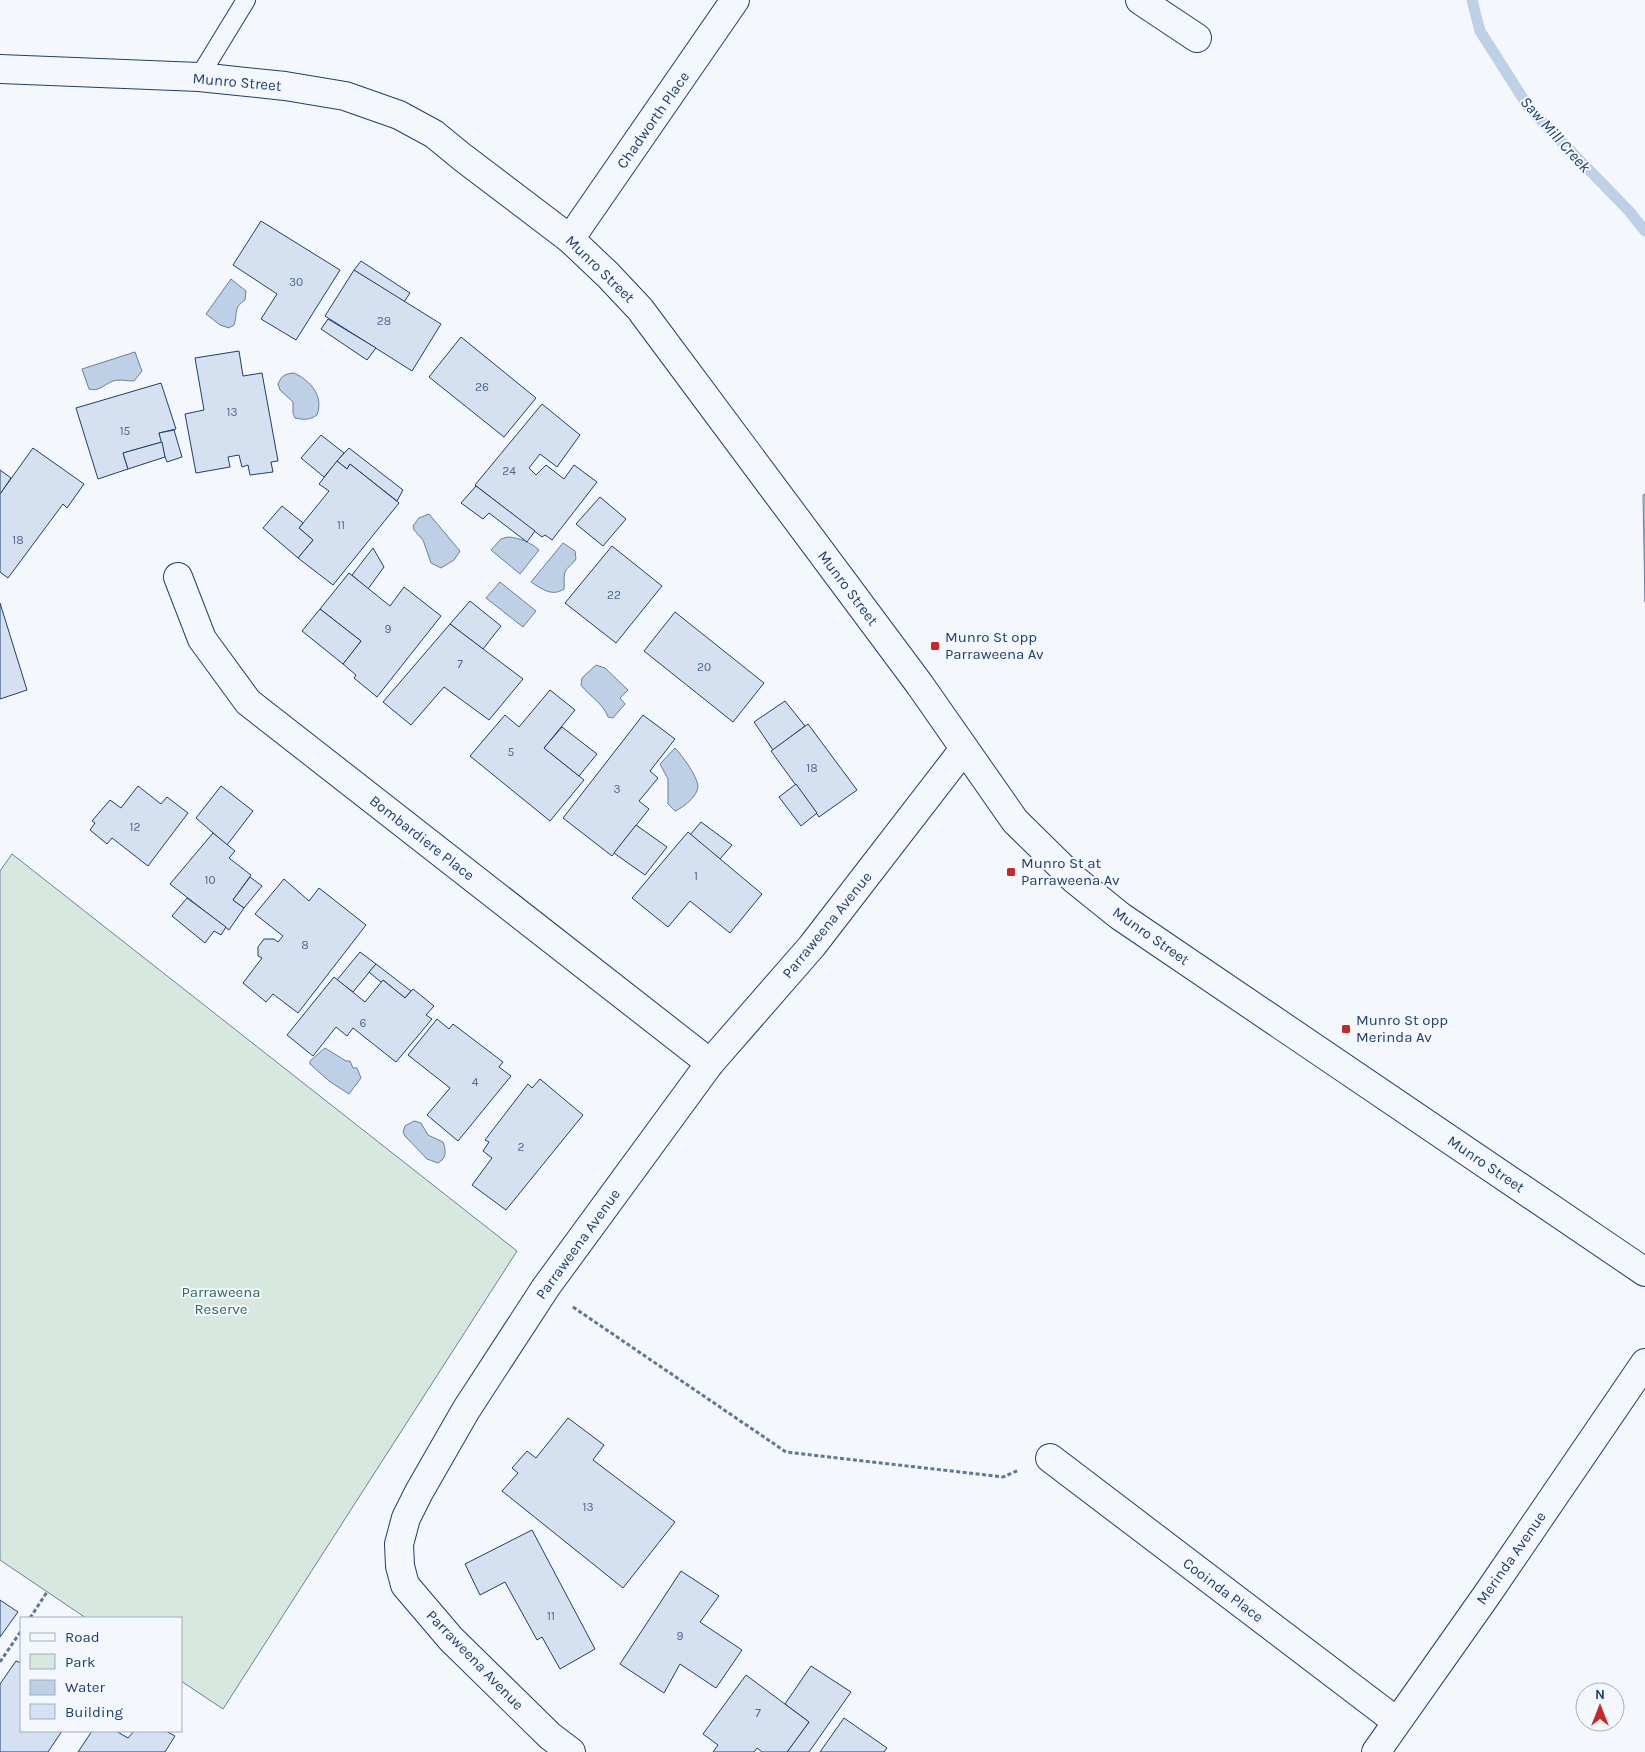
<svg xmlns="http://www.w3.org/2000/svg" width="1645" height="1752" font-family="Karla,sans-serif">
<rect width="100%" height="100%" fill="#f4f7fb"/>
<g fill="#d7e8df" stroke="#687fa3">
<polygon points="1645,494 1645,602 1643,495"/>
<polygon points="12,854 517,1251 223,1709 181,1681 181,1618 86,1618 0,1560 0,871"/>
</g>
<g fill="#bed0e5" stroke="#687fa3">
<path d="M231,279L246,291L245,300C233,308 238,313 234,325L229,328L220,325L206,314Z"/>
<path d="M135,352L142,371L134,381C127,381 120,379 113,381C103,385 99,392 89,389L82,369Z"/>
<path d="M294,373C311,381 324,396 317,415C310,420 304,420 295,418L293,413V402L280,390L278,384C282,375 285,374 294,373Z"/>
<polygon points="429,514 460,551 454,560 441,568 431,563 423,540 414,530 413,526 419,518"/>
<path d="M508,537C520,538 530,542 539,550L520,574L491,550L501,539Z"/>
<path d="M563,543L575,551L576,559C573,564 567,567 565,572C563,577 565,584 564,589C552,597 542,589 531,582Z"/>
<polygon points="500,582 536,611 523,627 486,598"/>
<path d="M596,665L605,668L628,690L620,698L625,704L613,718L608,717C603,703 590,697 581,685L582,678Z"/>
<path d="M675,748C682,755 697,776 698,786C698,796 683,808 675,811L668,804V779L660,764Z"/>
<polygon points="325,1048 346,1061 350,1061 353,1068 357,1068 361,1078 349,1094 329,1081 310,1064 310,1061"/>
<path d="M414,1121L421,1123L428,1135L443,1142C446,1151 447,1158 438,1163L427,1159L405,1136L403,1132L405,1126Z"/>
</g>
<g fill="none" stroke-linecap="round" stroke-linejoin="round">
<polyline stroke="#bed0e5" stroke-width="11" points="1472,0 1480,31 1529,108 1629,211 1645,231"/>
</g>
<g fill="#d5e0f0" stroke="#1d3f73">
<polygon points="261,221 340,270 296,340 261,319 277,294 233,265"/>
<polygon points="361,261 410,293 404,302 354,270"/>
<polygon points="354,270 441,324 412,371 325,316"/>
<polygon points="328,319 376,348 367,360 321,329"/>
<polygon points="461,337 536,398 504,437 429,377"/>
<polygon points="239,351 243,376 262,373 278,461 271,462 273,472 250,475 248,465 242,467 239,455 228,457 230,467 196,473 185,414 204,410 195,358"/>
<polygon points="161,383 176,429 159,433 162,442 123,453 128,469 98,479 76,408"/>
<polygon points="542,404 580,435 557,467 540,454 529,468 536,475 546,465 564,479 574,465 597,482 552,540 545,535 542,537 475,485"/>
<polygon points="174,430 182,457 167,462 165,457 159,433"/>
<polygon points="321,435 344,453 324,477 301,458"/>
<polygon points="162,442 165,457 128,469 123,453"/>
<polygon points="33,448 84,484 67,508 63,504 8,578 0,572 0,494"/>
<polygon points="349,448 403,490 397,501 350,464 347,469 337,461"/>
<polygon points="337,461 347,469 350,464 399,503 333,585 298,558 313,540 299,528 329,491 319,484"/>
<polygon points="0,470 11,478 0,494"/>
<polygon points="476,486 535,531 527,542 489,513 483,519 461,503"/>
<polygon points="600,497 626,519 603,546 576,524"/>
<polygon points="282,506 303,523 299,528 313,540 298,558 263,528"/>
<polygon points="612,546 662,586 616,643 565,603"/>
<polygon points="373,548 384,567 368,589 352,575"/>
<polygon points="349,573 390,606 404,587 441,616 377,697 354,678 356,675 343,664 361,641 320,609"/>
<polygon points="470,601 501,626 483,649 450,624"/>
<polygon points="0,603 27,690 0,699"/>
<polygon points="320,609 361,641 343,664 302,631"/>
<polygon points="675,612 764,683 733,722 644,651"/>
<polygon points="450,624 523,679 489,720 444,687 411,725 383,702"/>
<polygon points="550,690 575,710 544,748 584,780 550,821 470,756 505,715 519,727"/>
<polygon points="785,701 805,726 773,750 754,722"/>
<polygon points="643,715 675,739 650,771 658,778 639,801 649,809 612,856 563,818"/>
<polygon points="808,724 857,790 819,817 771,751"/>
<polygon points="562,727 597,754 579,776 544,748"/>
<polygon points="796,784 817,813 801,826 779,797"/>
<polygon points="138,786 161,804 167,797 188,813 148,866 112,838 107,844 90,830 95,823 92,821 110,800 121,808"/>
<polygon points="221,786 253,811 227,845 196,818"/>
<polygon points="701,822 732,845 720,859 690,835"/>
<polygon points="636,825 667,847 645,875 614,853"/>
<polygon points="688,832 762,894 730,933 690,901 668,927 632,898"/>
<polygon points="213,833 235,851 229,858 251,875 233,900 244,908 229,930 170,884"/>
<polygon points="250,877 262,886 244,908 233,900"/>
<polygon points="284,879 309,901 319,888 366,925 298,1013 273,994 266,1002 243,983 262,958 258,956 258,947 264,939 274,939 278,942 283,936 255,914"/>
<polygon points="187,898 226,927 221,935 214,931 205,943 172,916"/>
<polygon points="360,952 376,964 353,992 337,980"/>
<polygon points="376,964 411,991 405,998 383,980 381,982 369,972"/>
<polygon points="334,977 365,1002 383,980 405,998 413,989 434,1006 426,1015 432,1019 396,1062 353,1028 347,1036 336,1027 313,1056 287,1035"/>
<polygon points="437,1019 449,1029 453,1024 503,1062 499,1067 511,1076 458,1141 427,1115 450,1088 408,1055"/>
<polygon points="540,1079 583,1115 506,1210 472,1185 492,1158 483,1151 489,1142 485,1140 528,1084 532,1088"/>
<polygon points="568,1418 604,1445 593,1460 675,1522 623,1588 502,1491 518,1473 512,1468 527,1451 536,1458"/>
<polygon points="532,1530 595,1649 560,1669 542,1637 537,1640 505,1582 480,1595 465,1564"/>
<polygon points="681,1571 719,1596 700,1622 742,1650 716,1688 680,1664 664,1693 620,1664"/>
<polygon points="0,1600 18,1612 0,1637"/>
<polygon points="16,1661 21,1663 21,1731 62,1731 48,1752 0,1752 0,1684"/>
<polygon points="811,1666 851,1692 809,1752 787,1752 809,1722 785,1704"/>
<polygon points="746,1675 809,1722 787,1752 762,1752 757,1748 754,1752 713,1752 718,1745 703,1734"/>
<polygon points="844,1718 887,1748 884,1752 820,1752"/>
<polygon points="92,1731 116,1731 128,1738 134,1731 166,1731 175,1736 165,1752 78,1752"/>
</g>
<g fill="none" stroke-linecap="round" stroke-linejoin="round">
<g stroke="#1d3f73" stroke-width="20">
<polyline id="lane" points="199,77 246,0"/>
</g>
<g stroke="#1d3f73" stroke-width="30">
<g id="street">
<polyline points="1140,0 1197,38"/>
<polyline points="0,69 199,77 285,86 345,96 399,115 434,134 462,157 570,239 608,275 640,309 920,685 1015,821 1074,879 1120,916 1645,1272"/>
<polyline points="570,239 735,0"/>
<polyline points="178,577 202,639 248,702 710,1063"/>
<polyline points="1050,1458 1396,1721"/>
<polyline points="571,1752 550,1736 451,1639 405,1585 400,1566 399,1544 406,1518 419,1492 466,1410 546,1287 710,1063 812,946 964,749"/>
<polyline points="1376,1752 1486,1596 1645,1363"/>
</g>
</g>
<g stroke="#5e769c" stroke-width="3" stroke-dasharray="4 2.5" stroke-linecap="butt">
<polyline points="573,1307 786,1452 1003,1477 1019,1470"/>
<polyline points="30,1618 47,1592"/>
<polyline points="0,1662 21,1631"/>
</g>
<use href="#lane" stroke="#f4f7fb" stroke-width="18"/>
<use href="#street" stroke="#f4f7fb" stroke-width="28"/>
</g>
<g fill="#c62828" stroke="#f4f7fb" stroke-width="2">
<rect x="930" y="641" width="10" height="10" rx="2.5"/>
<rect x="1006" y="867" width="10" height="10" rx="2.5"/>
<rect x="1341" y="1024" width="10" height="10" rx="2.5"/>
</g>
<g text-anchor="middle" stroke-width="4" stroke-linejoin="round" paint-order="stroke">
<g font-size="12" fill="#4b6792">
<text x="296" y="286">30</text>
<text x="384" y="325">28</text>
<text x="482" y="391">26</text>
<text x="232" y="416">13</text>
<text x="125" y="435">15</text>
<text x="509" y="475">24</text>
<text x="341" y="529">11</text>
<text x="18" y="544">18</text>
<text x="614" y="599">22</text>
<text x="388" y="633">9</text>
<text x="460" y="668">7</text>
<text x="704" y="671">20</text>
<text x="511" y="756">5</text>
<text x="812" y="772">18</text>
<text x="617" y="793">3</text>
<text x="135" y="831">12</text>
<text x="696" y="880">1</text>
<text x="210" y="884">10</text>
<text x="305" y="949">8</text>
<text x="363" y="1027">6</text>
<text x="475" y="1086">4</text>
<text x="521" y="1151">2</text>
<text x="588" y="1511">13</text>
<text x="551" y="1620">11</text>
<text x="680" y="1640">9</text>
<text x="758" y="1717">7</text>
</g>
<g font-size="15" fill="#1d3f73" stroke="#f4f7fb">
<text transform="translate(237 82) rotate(5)" y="5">Munro Street</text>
<text transform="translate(653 120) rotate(-55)" y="5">Chadworth Place</text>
<text transform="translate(600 269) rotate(44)" y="5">Munro Street</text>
<text transform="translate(848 588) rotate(53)" y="5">Munro Street</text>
<text transform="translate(422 838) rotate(38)" y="5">Bombardiere Place</text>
<text transform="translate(827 925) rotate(-51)" y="5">Parraweena Avenue</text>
<text transform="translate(1151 936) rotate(35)" y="5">Munro Street</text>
<text transform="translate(1486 1164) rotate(34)" y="5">Munro Street</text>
<text transform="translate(578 1244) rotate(-54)" y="5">Parraweena Avenue</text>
<text transform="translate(1511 1558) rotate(-55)" y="5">Merinda Avenue</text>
<text transform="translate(1223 1590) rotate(37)" y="5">Cooinda Place</text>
<text transform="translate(475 1660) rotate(46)" y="5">Parraweena Avenue</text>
</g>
<g font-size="15" fill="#1d3f73" stroke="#f4f7fb" text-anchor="start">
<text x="945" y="642">Munro St opp<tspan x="945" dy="17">Parraweena Av</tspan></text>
<text x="1021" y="868">Munro St at<tspan x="1021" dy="17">Parraweena Av</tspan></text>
<text x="1356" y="1025">Munro St opp<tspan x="1356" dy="17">Merinda Av</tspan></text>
</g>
<g font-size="15" fill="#2c6c60" stroke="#f4f7fb">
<text x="221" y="1297">Parraweena<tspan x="221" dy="17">Reserve</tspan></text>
</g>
<g font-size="16" font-style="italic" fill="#1d3f73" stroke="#f4f7fb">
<text transform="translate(1556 134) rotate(48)" y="6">Saw Mill Creek</text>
</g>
</g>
<rect x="20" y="1617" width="162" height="115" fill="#f4f7fb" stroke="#9eadc5"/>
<rect x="30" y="1633" width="25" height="8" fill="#f4f7fb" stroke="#9eadc5"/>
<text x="65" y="1642" font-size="15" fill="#1d3f73">Road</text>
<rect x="30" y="1654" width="25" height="15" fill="#d7e8df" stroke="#9eadc5"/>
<text x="65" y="1667" font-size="15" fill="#1d3f73">Park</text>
<rect x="30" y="1680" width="25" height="15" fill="#bed0e5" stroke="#9eadc5"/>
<text x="65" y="1692" font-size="15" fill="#1d3f73">Water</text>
<rect x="30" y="1704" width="25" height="15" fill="#d5e0f0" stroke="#9eadc5"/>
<text x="65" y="1717" font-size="15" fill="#1d3f73">Building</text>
<g transform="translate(1600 1707)"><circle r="24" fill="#f4f7fb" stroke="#9eadc5"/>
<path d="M0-4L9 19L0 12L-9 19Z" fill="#c62828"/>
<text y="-8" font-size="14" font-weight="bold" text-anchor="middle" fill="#1d3f73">N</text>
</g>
</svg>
